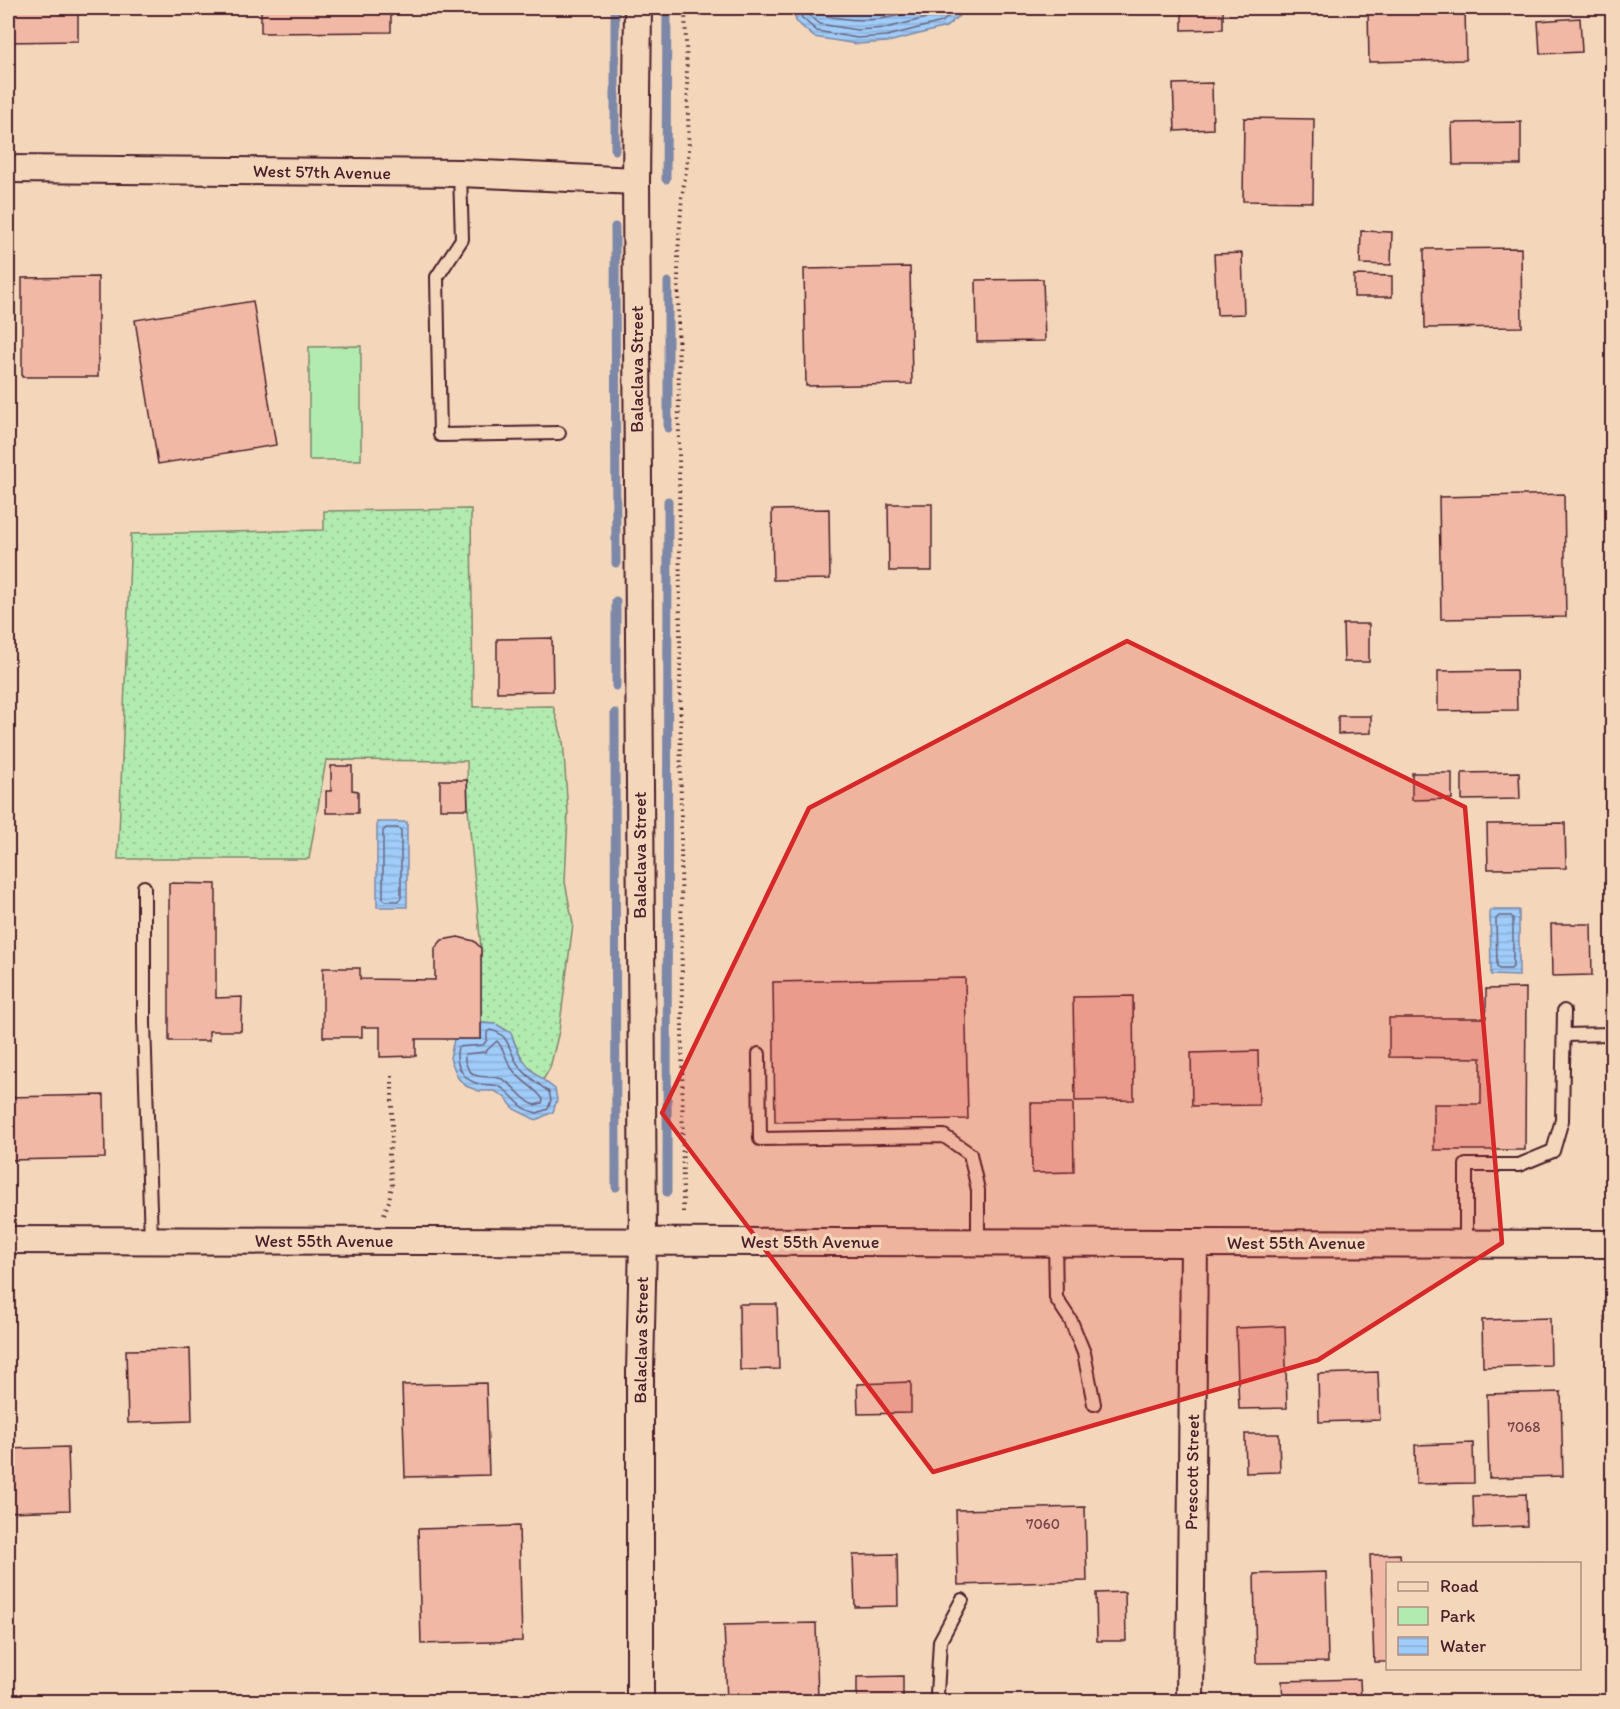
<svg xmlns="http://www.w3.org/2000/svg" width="1620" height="1709" font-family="Itim,sans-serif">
<defs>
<pattern id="grass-dots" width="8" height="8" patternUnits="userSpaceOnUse" patternTransform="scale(1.5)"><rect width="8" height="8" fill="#b2ebaf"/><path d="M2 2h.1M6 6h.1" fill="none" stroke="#9bc997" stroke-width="1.8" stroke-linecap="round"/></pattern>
<pattern id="water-rules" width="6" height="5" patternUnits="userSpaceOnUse" patternTransform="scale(1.5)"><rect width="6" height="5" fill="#9fccf9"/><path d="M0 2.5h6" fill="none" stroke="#8aafd6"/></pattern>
</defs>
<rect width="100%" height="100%" fill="#f4d7bb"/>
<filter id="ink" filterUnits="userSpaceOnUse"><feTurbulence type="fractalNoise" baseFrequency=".0167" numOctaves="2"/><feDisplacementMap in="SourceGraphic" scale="12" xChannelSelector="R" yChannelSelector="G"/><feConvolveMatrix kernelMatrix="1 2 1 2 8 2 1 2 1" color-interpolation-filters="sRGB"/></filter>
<g filter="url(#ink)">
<path fill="url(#grass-dots)" stroke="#7e856d" stroke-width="1.5" d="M471,509L473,707L553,706L563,740L568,813L565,882L573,924L559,1031L550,1068L543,1080C526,1067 518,1054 511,1033L496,1024L481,1023V948L468,809L467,761L326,760L309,859H118L131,534L324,530V511Z"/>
<polygon fill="#b2ebaf" stroke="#7e856d" stroke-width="1.5" points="361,346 361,460 309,460 309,347"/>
<g fill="url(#water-rules)" stroke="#7d87a7" stroke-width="1.5">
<polygon points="793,8 968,8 946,27 888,42 857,44 814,37 796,21"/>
<rect x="377" y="822" width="30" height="85"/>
<polygon points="1490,910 1519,910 1519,976 1491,975"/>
<path d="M481,1023L496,1024L511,1033C521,1064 530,1070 555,1089L557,1100L553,1112L536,1120L514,1109L506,1098L495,1091H479L466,1086L458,1078L450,1058L454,1039H481Z"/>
</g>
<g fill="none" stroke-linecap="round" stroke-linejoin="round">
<g stroke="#6c647d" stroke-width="1.5">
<polyline points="799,8 802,18 817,31 857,38 887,36 942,22 959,8"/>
<polyline points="806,8 808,14 820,24 857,30 886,28 939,15 948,8"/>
<path d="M816,8C822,16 829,17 840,18C873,24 900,15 932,8"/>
<polygon points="386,828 398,828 401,830 401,898 398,901 386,901 383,899 383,831"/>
<polygon points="1499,916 1511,916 1513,918 1513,967 1511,969 1499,969 1497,967 1496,919"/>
<path d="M490,1030C511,1034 508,1052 519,1066C527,1077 539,1084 549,1092L551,1100L548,1109L537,1113C517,1108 517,1098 502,1088C494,1083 487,1086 479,1084C462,1080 454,1063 458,1047L483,1045L487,1040V1032Z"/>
<path d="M497,1041C504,1048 506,1061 513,1070C520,1081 539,1090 543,1100L542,1103L535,1105C521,1100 516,1086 502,1079C492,1074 478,1081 470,1071C466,1067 464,1059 465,1054L485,1052Z"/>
</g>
<g stroke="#7d87a7" stroke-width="9">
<polyline points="615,8 615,150"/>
<polyline points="666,179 667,8"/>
<polyline points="615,227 616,563"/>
<polyline points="668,428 668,282"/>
<polyline points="616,601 616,686"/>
<polyline points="615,713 616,1187"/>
<polyline points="667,1192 668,501"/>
</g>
</g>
<g fill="#f0b8a5" stroke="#4a1f2b" stroke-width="1.5">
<polygon points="8,8 78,8 78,41 8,42"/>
<polygon points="261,8 391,8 391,32 261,33"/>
<polygon points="1182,8 1223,8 1223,29 1182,30"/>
<polygon points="1368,8 1465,8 1466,60 1369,62"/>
<polygon points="1580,18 1582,52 1540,54 1538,21"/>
<polygon points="1212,83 1213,129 1175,131 1173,84"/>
<polygon points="1244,118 1314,119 1313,202 1243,201"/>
<polygon points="1521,122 1521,165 1453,165 1452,123"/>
<polygon points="1361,231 1392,232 1391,265 1360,264"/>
<polygon points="1521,248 1522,327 1425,328 1424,249"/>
<polygon points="1242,253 1244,314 1217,315 1214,254"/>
<polygon points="910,267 912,384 806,386 804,269"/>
<polygon points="1354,275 1392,276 1392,297 1354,297"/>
<polygon points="98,277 98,377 22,377 22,278"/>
<polygon points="1043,279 1045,341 977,342 976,280"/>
<polygon points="253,301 276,445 158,464 135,320"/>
<polygon points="1564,494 1566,617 1441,619 1439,497"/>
<polygon points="888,504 932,504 932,571 889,571"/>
<polygon points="829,509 830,579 773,580 772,510"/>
<polygon points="1343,624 1369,624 1369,662 1344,662"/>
<polygon points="552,638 553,691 497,692 497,639"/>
<polygon points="1516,670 1517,710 1438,711 1438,671"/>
<polygon points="1338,716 1371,716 1371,733 1338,734"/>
<polygon points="331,766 352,766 352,790 358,791 358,813 326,813 326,791 331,791"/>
<polygon points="1519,772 1520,799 1462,800 1462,773"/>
<polygon points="1412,773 1452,773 1452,799 1412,800"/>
<polygon points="440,780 467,780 468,809 440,809"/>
<polygon points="1565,823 1566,868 1488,869 1487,824"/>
<polygon points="169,883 216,884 216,998 242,997 241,1031 209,1031 209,1041 169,1041"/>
<polygon points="1551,924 1591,924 1592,975 1552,976"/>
<polygon points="458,937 474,941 481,948 481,1039 416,1039 416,1056 380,1057 380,1027 362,1027 362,1037 323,1037 323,968 360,968 360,979 435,980 435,948 442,940"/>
<polygon points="965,978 968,1119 775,1122 773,982"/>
<polygon points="1526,988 1525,1150 1434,1150 1434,1104 1481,1104 1481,1058 1389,1057 1389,1018 1486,1018 1486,989"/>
<polygon points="1133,996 1134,1100 1075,1101 1073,997"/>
<polygon points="1258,1051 1259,1105 1192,1106 1191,1053"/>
<polygon points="104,1095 105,1158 8,1160 8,1097"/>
<polygon points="1031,1103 1073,1103 1074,1172 1032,1173"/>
<polygon points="739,1304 777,1304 779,1369 740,1370"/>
<polygon points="1550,1318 1551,1365 1483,1367 1482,1320"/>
<polygon points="1285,1326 1287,1408 1239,1409 1236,1328"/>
<polygon points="190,1349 192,1421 128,1423 126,1350"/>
<polygon points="1378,1372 1380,1420 1319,1422 1318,1374"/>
<polygon points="911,1382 911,1413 858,1414 857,1384"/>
<polygon points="486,1383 489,1475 405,1477 402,1385"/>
<polygon points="1561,1392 1563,1476 1489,1478 1487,1394"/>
<polygon points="1245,1434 1279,1434 1280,1472 1246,1473"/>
<polygon points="1473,1443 1474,1483 1416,1484 1415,1445"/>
<polygon points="68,1447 70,1510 8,1512 8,1449"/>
<polygon points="1526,1494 1527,1526 1474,1528 1473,1496"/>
<polygon points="1085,1507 1087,1581 958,1585 956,1510"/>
<polygon points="519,1526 522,1641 421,1644 418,1529"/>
<polygon points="897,1554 898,1606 855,1607 853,1555"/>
<polygon points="1400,1554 1401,1564 1388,1564 1388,1662 1374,1662 1370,1555"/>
<polygon points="1542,1562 1542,1564 1491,1564"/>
<polygon points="1326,1572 1328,1662 1256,1663 1254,1574"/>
<polygon points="1125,1592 1126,1641 1097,1641 1096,1593"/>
<polygon points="816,1623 818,1702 727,1702 724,1625"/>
<polygon points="903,1676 903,1702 857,1702 857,1677"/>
<polygon points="1360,1679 1361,1702 1283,1702 1282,1681"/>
<polygon points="515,1699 515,1702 453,1701"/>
</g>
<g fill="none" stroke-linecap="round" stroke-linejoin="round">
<g stroke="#4a1f2b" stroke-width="16">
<g id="lane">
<polyline points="460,173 462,239 437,277 440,435 559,433"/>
<polyline points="144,887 144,1023 151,1240"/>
<polyline points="1564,1035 1612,1034"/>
<polyline points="759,1054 760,1139 944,1136 970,1154 978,1190 978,1242"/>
<polyline points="1055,1242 1056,1298 1071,1321 1084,1353 1094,1404"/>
<polyline points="1466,1243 1466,1165 1519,1165 1553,1151 1562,1120 1564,1011"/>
<polyline points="941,1702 937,1694 940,1641 962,1600"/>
</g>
</g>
<g stroke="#4a1f2b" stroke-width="30">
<g id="street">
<polyline points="638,8 636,181 643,1241 640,1371 640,1702"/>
<polyline points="8,169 460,173 636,181"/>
<polyline points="8,1240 1612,1244"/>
<polyline points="1190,1702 1194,1243"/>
</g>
</g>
<g stroke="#4a1f2b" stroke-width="4" stroke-dasharray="1.5 4.5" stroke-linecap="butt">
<polyline points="683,1212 678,253 682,197 689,151 685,8"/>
<polyline points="384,1214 389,1201 392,1185 389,1154 392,1136 392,1075"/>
</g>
<use href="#lane" stroke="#f4d7bb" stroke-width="12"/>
<use href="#street" stroke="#f4d7bb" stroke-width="26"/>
</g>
</g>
<path fill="#d62828" fill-opacity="0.2" stroke="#d62828" stroke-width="4.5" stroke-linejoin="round" d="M1127,641L1465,807L1502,1243L1318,1360L933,1472L662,1113L809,808Z"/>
<g text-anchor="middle" stroke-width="6" stroke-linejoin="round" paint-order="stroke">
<g font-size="15" fill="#74454a">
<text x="1524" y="1432">7068</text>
<text x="1043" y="1529">7060</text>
</g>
<g font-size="18" fill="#4a1f2b" stroke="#f4d7bb">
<text transform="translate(322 172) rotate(1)" y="6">West 57th Avenue</text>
<text transform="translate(637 369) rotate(-90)" y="6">Balaclava Street</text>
<text transform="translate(640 855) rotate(-90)" y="6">Balaclava Street</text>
<text x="324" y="1247">West 55th Avenue</text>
<text x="810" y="1248">West 55th Avenue</text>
<text x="1296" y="1249">West 55th Avenue</text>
<text transform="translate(641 1340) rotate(-89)" y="6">Balaclava Street</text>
<text transform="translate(1192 1472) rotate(-89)" y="6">Prescott Street</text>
</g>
</g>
<rect width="1620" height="1709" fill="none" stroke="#f4d7bb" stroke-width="30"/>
<rect x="15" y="15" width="1590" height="1679" fill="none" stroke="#4a1f2b" stroke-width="2" filter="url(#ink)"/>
<rect x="1386" y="1562" width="195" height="108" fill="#f4d7bb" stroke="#b08d81" stroke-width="1.5"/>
<rect x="1398" y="1582" width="30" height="9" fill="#f4d7bb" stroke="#b08d81" stroke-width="1.5"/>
<text x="1440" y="1592" font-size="18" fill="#4a1f2b">Road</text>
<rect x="1398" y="1607" width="30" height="18" fill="#b2ebaf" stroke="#b08d81" stroke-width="1.5"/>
<text x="1440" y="1622" font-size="18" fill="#4a1f2b">Park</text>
<rect x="1398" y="1637" width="30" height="18" fill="url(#water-rules)" stroke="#b08d81" stroke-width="1.5"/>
<text x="1440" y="1652" font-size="18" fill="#4a1f2b">Water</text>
</svg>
